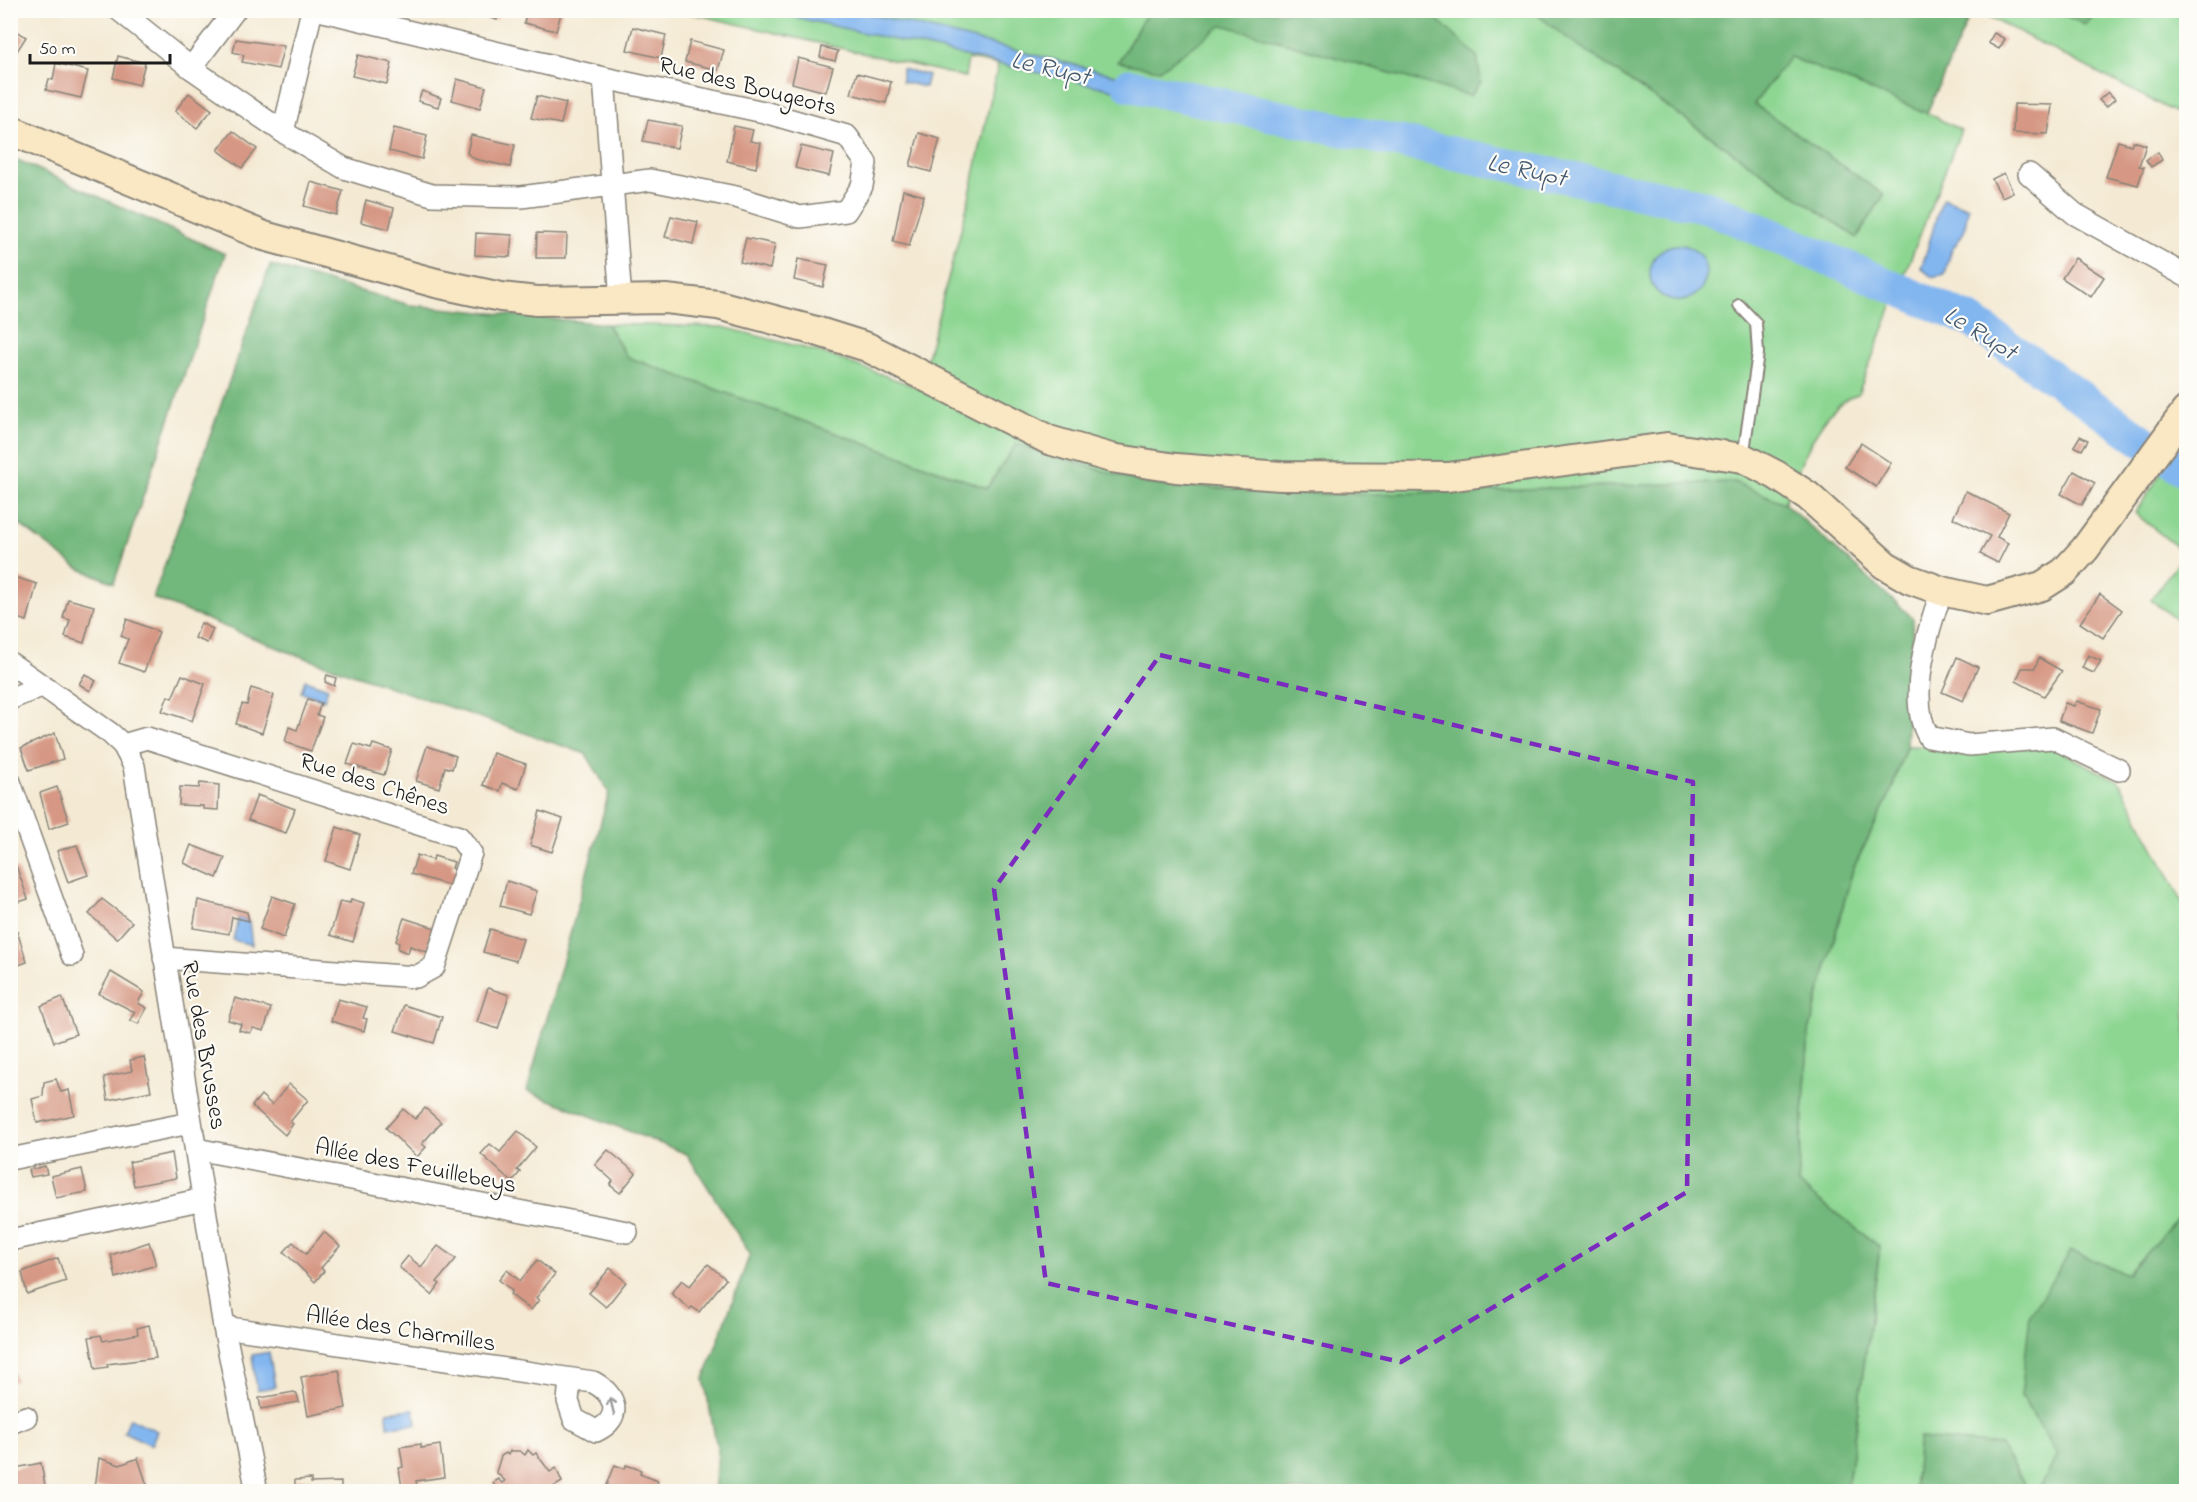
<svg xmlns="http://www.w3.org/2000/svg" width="2197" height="1502" font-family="'Indie Flower',sans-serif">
<rect width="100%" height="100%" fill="#fdfcf7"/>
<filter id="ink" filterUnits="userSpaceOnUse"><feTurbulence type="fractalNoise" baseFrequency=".0167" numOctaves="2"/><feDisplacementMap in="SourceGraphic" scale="12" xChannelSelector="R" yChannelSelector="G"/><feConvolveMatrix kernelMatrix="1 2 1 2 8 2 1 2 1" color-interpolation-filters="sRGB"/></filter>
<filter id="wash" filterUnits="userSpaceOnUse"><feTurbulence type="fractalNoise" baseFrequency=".008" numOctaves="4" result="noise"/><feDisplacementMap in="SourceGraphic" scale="24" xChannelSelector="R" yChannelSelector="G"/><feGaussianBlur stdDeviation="1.35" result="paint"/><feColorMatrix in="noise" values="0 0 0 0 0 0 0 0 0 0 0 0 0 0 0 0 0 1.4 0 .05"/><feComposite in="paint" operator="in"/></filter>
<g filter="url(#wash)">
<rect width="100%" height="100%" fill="#f4ead4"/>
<g fill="#8dd692" stroke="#547957" stroke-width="1.5">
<path d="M681,11H1533L1559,32L1857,238L1884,195L1754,104L1790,56L1927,113L1961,130L1858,394C1820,405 1799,470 1784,503L1734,482L1345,495L1146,484L1016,444L987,488L627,357L607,324L723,327L820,352L919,388L968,203L998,65L968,59L965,77Z"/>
<polygon points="1978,11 2056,11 2085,24 2098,11 2186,11 2186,118"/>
<polygon points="2186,435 2186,626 2151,600 2184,553 2135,513"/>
<polygon points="1906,746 2053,748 2119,781 2186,909 2186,1209 2021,1396 2058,1455 2038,1491 2029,1491 2000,1445 1919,1438 1914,1491 1847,1491 1880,1247 1798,1184 1809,1031 1853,869 1890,794"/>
</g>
<g fill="#72b77c" stroke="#476a4c" stroke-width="1.5">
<polygon points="1148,11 1428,11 1477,56 1481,82 1470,96 1223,25 1159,70 1118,62"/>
<polygon points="1533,11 1972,11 1927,113 1790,57 1754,104 1884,195 1857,238 1559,32"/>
<polygon points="2056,11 2098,11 2085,25"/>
<polygon points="11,157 225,254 114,583 78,568 11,518"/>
<polygon points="270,265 410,305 607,324 627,357 987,488 1016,444 1146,484 1345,495 1734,482 1784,503 1913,618 1906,746 1890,794 1853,869 1809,1031 1798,1184 1880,1247 1847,1491 714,1491 718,1453 704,1379 750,1254 687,1154 527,1091 609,792 586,754 291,653 153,598"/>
<polygon points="2186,1209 2186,1491 2038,1491 2058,1455 2021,1396 2030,1315 2071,1251 2127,1274"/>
<polygon points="1919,1438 2000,1445 2029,1491 1914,1491"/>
</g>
<g fill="#82b6ef" stroke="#4f6986" stroke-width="1.5">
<polygon points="768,11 858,11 1119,76 1174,95 1114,90"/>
<polygon points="902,69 928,75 925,87 902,82"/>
<path d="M1943,198L1968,208L1964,232L1951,251L1945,274L1932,277L1921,268C1930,244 1934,221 1943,198Z"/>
<circle cx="1678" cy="273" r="28"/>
<polygon points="305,680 328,688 324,700 301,692"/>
<polygon points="238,918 249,921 252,945 233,940"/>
<polygon points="269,1352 275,1387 257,1390 252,1355"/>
<polygon points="414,1409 416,1424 388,1427 387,1412"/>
<polygon points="130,1418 157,1431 151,1445 124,1432"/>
</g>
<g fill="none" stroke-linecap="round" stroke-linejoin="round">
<polyline stroke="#82b6ef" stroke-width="33" points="1129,85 1708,207 1972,321 2186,471"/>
</g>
<g id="blocks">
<g fill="#d69884">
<polygon points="463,10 499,10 497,20"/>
<polygon points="527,10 562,10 556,31 524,23"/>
<polygon points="10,27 26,37 12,59 10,58"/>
<polygon points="633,27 666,35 661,58 627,50"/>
<polygon points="1994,33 2005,39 1999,49 1988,43"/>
<polygon points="236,39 284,46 278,69 242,62 244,55 233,52"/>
<polygon points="690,41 724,50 718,70 685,62"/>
<polygon points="822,47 838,51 835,61 820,57"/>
<polygon points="358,55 392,63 387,84 352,76"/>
<polygon points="118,56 145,63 139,85 113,78"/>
<polygon points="798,58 833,67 826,92 792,83"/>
<polygon points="56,63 88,71 81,98 46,90 49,79 53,80"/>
<polygon points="857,73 891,82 886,103 851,94"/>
<polygon points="457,79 486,87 480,108 452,100"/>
<polygon points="422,91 441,98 438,107 418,101"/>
<polygon points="2108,92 2115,99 2106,107 2099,100"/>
<polygon points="189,93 212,110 197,128 175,111"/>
<polygon points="537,96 566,103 561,124 531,118"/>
<polygon points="2014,104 2052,105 2048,134 2013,133"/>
<polygon points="648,120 682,126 677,148 643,141"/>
<polygon points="734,126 753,130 750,141 761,143 756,168 727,161"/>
<polygon points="394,128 427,136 422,159 389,151"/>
<polygon points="233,131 257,149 242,168 218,150"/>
<polygon points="919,133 940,139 931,172 910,166"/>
<polygon points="471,135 515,145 510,167 475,159 467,153"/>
<polygon points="2118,141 2131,145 2133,141 2146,145 2139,166 2144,167 2138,185 2106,177"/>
<polygon points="801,146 834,154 829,176 795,168"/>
<polygon points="2158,152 2162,160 2151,167 2146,160"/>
<polygon points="2004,173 2013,192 2002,197 1992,179"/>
<polygon points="311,182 343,191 336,215 304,206"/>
<polygon points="903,190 924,196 909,246 893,242"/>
<polygon points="366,200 394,208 389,229 361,222"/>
<polygon points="671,216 698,222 693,244 665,237"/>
<polygon points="476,233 512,235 510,257 475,255"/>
<polygon points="537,233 567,234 566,258 536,258"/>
<polygon points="746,238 775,244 770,269 740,262"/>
<polygon points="2075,258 2104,277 2091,297 2062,278"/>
<polygon points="798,259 828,265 823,287 794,280"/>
<polygon points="2080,436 2088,440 2082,450 2074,446"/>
<polygon points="1861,443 1891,463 1876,487 1845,467"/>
<polygon points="2074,471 2095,483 2082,505 2061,494"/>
<polygon points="1966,491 2009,513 1997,537 2008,543 1998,563 1980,554 1990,536 1953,518"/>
<polygon points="14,577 37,584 27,621 10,616 10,590"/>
<polygon points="2100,594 2122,610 2103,638 2080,623"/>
<polygon points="68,599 94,606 84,643 65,637 70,620 63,618"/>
<polygon points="127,619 159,632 144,672 119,663 128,639 121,636"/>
<polygon points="201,623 213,629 207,643 195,638"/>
<polygon points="2088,655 2101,661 2094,673 2082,668"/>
<polygon points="1957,657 1978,667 1963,701 1942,692"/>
<polygon points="2039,658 2062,671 2044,696 2016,681 2022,668 2035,668"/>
<polygon points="85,674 96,681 90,691 79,684"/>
<polygon points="182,675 205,684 192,721 162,711 168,696 172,698"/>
<polygon points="327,675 336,678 334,686 325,682"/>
<polygon points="251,688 274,695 262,733 236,724 242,704 247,705"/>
<polygon points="308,699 321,703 317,715 323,717 311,751 285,742 289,727 297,730"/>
<polygon points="2076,701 2101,709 2092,733 2059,721 2065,703 2074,706"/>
<polygon points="55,733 63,759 29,770 21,748"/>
<polygon points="354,744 371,749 373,744 392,750 384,775 347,764"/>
<polygon points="427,746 456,756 452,769 445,767 439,788 416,781"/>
<polygon points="493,753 526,764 518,789 502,783 500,791 483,785"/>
<polygon points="200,783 219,785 218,810 203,809 203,806 179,805 180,787 199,788"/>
<polygon points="57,787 69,822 49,829 40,793"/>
<polygon points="257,795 295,809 286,833 248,820"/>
<polygon points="540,811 563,819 552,852 530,845"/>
<polygon points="337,827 360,835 350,869 326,861"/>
<polygon points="77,845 88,875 68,882 57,851"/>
<polygon points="191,845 225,858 217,878 184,863"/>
<polygon points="417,855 433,860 434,856 454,862 452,868 463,872 458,888 411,874"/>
<polygon points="17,868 28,899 10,905 10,870"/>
<polygon points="507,881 537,891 529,914 500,906"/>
<polygon points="272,896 295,904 284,938 260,929"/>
<polygon points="102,899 132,922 117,939 89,914"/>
<polygon points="351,899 364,903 353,942 330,935 340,901 350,903"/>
<polygon points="198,900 247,912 249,921 232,917 229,934 193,928"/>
<polygon points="404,918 435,928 427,952 410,946 408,953 398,949 399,943 396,941"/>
<polygon points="490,929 523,939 516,961 483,952"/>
<polygon points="17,931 27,962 10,968 10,933"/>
<polygon points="111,972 144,992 138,1003 147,1008 138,1024 130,1020 135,1012 99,994"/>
<polygon points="488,988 509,995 498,1029 477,1022"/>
<polygon points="62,997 76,1034 54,1042 41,1006"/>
<polygon points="235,998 271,1008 264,1031 253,1028 250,1033 239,1030 241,1024 228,1020"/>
<polygon points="338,999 367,1007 363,1018 367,1019 364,1031 331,1021"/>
<polygon points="404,1005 442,1017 434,1043 395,1031"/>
<polygon points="144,1057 151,1091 108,1100 104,1077 132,1071 130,1060"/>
<polygon points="56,1079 61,1092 69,1090 74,1115 37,1123 32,1099 43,1096 44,1082"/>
<polygon points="289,1084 308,1100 290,1122 293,1124 285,1135 252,1106 261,1095 272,1105"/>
<polygon points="425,1108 441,1122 422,1144 426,1147 417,1157 386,1128 403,1109 415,1119"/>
<polygon points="518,1131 536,1147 517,1170 520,1172 512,1182 481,1154 490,1144 500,1152"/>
<polygon points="608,1150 636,1173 620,1193 610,1185 613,1181 595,1165"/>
<polygon points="172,1153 176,1178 134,1186 129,1162"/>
<polygon points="45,1166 47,1174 31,1177 29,1170"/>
<polygon points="82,1169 87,1192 56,1198 51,1176"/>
<polygon points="324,1232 340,1246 321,1268 324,1271 315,1282 284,1252 293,1242 306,1254"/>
<polygon points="149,1242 156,1265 116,1278 111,1255"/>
<polygon points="438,1246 456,1259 437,1282 440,1284 432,1295 399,1267 408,1256 421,1267"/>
<polygon points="58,1258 66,1281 27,1294 22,1272"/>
<polygon points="537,1260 555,1274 536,1298 539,1300 531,1310 510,1294 512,1291 499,1280 507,1270 520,1281"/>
<polygon points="708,1264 726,1279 699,1312 692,1307 690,1309 671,1293 682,1280 690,1286"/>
<polygon points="610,1268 626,1282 606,1307 589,1293"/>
<polygon points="149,1325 156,1358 107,1364 108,1367 95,1369 89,1337 101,1335 103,1341 138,1334 137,1328"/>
<polygon points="10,1362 16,1381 10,1382"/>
<polygon points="339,1370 346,1408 308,1416 301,1377"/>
<polygon points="294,1392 297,1394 299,1402 261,1409 259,1398"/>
<polygon points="421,1444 421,1448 440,1445 444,1477 416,1481 417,1486 402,1488 399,1468 403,1467 400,1447"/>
<polygon points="528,1450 533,1455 536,1453 550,1472 556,1468 562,1482 547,1491 497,1492 493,1482 498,1479 502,1483 505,1481 496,1472 501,1456 506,1453 508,1455 510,1451 520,1451 525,1455"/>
<polygon points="99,1458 120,1465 138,1458 149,1491 95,1488"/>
<polygon points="41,1463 46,1491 13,1491 10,1469"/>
<polygon points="615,1465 625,1469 626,1465 641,1470 640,1474 658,1481 654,1491 608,1491 610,1486 607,1485"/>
<polygon points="311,1479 311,1483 341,1482 341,1491 295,1491 295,1480"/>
</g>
</g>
</g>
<g filter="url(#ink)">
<use href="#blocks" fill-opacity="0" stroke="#888378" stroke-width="1.5"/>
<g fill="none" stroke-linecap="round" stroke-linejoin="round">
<g stroke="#888378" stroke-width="14">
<polyline id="service" points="1739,305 1756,323 1758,353 1743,458"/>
</g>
<g stroke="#888378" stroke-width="24">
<g id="minor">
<polyline points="119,10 191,68 235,10"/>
<polyline points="312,10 283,132 344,168 432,195 521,197 650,180 736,197 800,217 846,211 862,186 866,163 847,136 764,112 604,78 319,10"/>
<polyline points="191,68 283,132"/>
<polyline points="604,78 621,300"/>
<polyline points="2029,174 2075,214 2186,276"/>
<path d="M1942,591C1928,628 1906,701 1929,737L1969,745L2053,738L2119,770"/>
<polyline points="10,663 110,733 123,745 134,766 224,1327 257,1492"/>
<polyline points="10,699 41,686"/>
<polyline points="123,745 147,738 459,837 471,853 434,967 416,977 164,958"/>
<polyline points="10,782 72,955"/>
<polyline points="196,1149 627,1232"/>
<polyline points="10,1159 190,1123"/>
<polyline points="10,1240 204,1199"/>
<path d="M224,1327L593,1382C616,1394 624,1418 596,1431L574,1419L568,1401L570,1380"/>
<polyline points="10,1423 26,1417"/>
</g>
</g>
<g stroke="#888378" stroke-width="32">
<polyline id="secondary" points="10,130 264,236 436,283 501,297 537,301 666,299 718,305 816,331 867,347 1049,440 1111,458 1176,468 1281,476 1448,477 1667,447 1743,458 1776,475 1808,496 1885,565 1909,579 1942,591 1987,601 2042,586 2064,572 2085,549 2186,411"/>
</g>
<use href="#service" stroke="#fff" stroke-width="10"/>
<use href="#minor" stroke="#fff" stroke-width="21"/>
<use href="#secondary" stroke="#fae7c3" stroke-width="28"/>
</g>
<defs><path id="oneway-shaft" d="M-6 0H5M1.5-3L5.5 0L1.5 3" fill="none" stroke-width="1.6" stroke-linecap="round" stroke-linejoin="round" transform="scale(1.5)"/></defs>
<use stroke="#999" href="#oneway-shaft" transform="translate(612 1406) rotate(-104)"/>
</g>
<path fill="none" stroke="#7b2cbf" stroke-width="4.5" stroke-dasharray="12 8" stroke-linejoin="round" d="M1160,655L1693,782L1687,1192L1401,1362L1046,1283L994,889Z"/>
<g text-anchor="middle" stroke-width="4.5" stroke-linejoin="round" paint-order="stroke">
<g font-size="24" fill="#1c1c1c" stroke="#fdfcf7">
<text transform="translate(748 85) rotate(14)" y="8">Rue des Bougeots</text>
<text transform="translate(375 783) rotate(18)" y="8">Rue des Chênes</text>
<text transform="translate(205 1045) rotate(80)" y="8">Rue des Brusses</text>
<text transform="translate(416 1165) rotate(11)" y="8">Allée des Feuillebeys</text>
<text transform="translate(401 1328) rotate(9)" y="8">Allée des Charmilles</text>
</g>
<g font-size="26" font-style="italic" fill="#455a70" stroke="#fdfcf7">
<text transform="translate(1051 67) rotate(13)" y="9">Le Rupt</text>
<text transform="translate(1527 169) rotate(12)" y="9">Le Rupt</text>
<text transform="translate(1981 332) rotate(31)" y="9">Le Rupt</text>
</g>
</g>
<rect width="2197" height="1502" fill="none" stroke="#fdfcf7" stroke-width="36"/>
<path d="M30 54v9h140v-9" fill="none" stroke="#1c1c1c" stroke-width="3"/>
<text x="39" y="54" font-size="18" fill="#1c1c1c" stroke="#fdfcf7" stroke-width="4.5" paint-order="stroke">50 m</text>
</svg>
